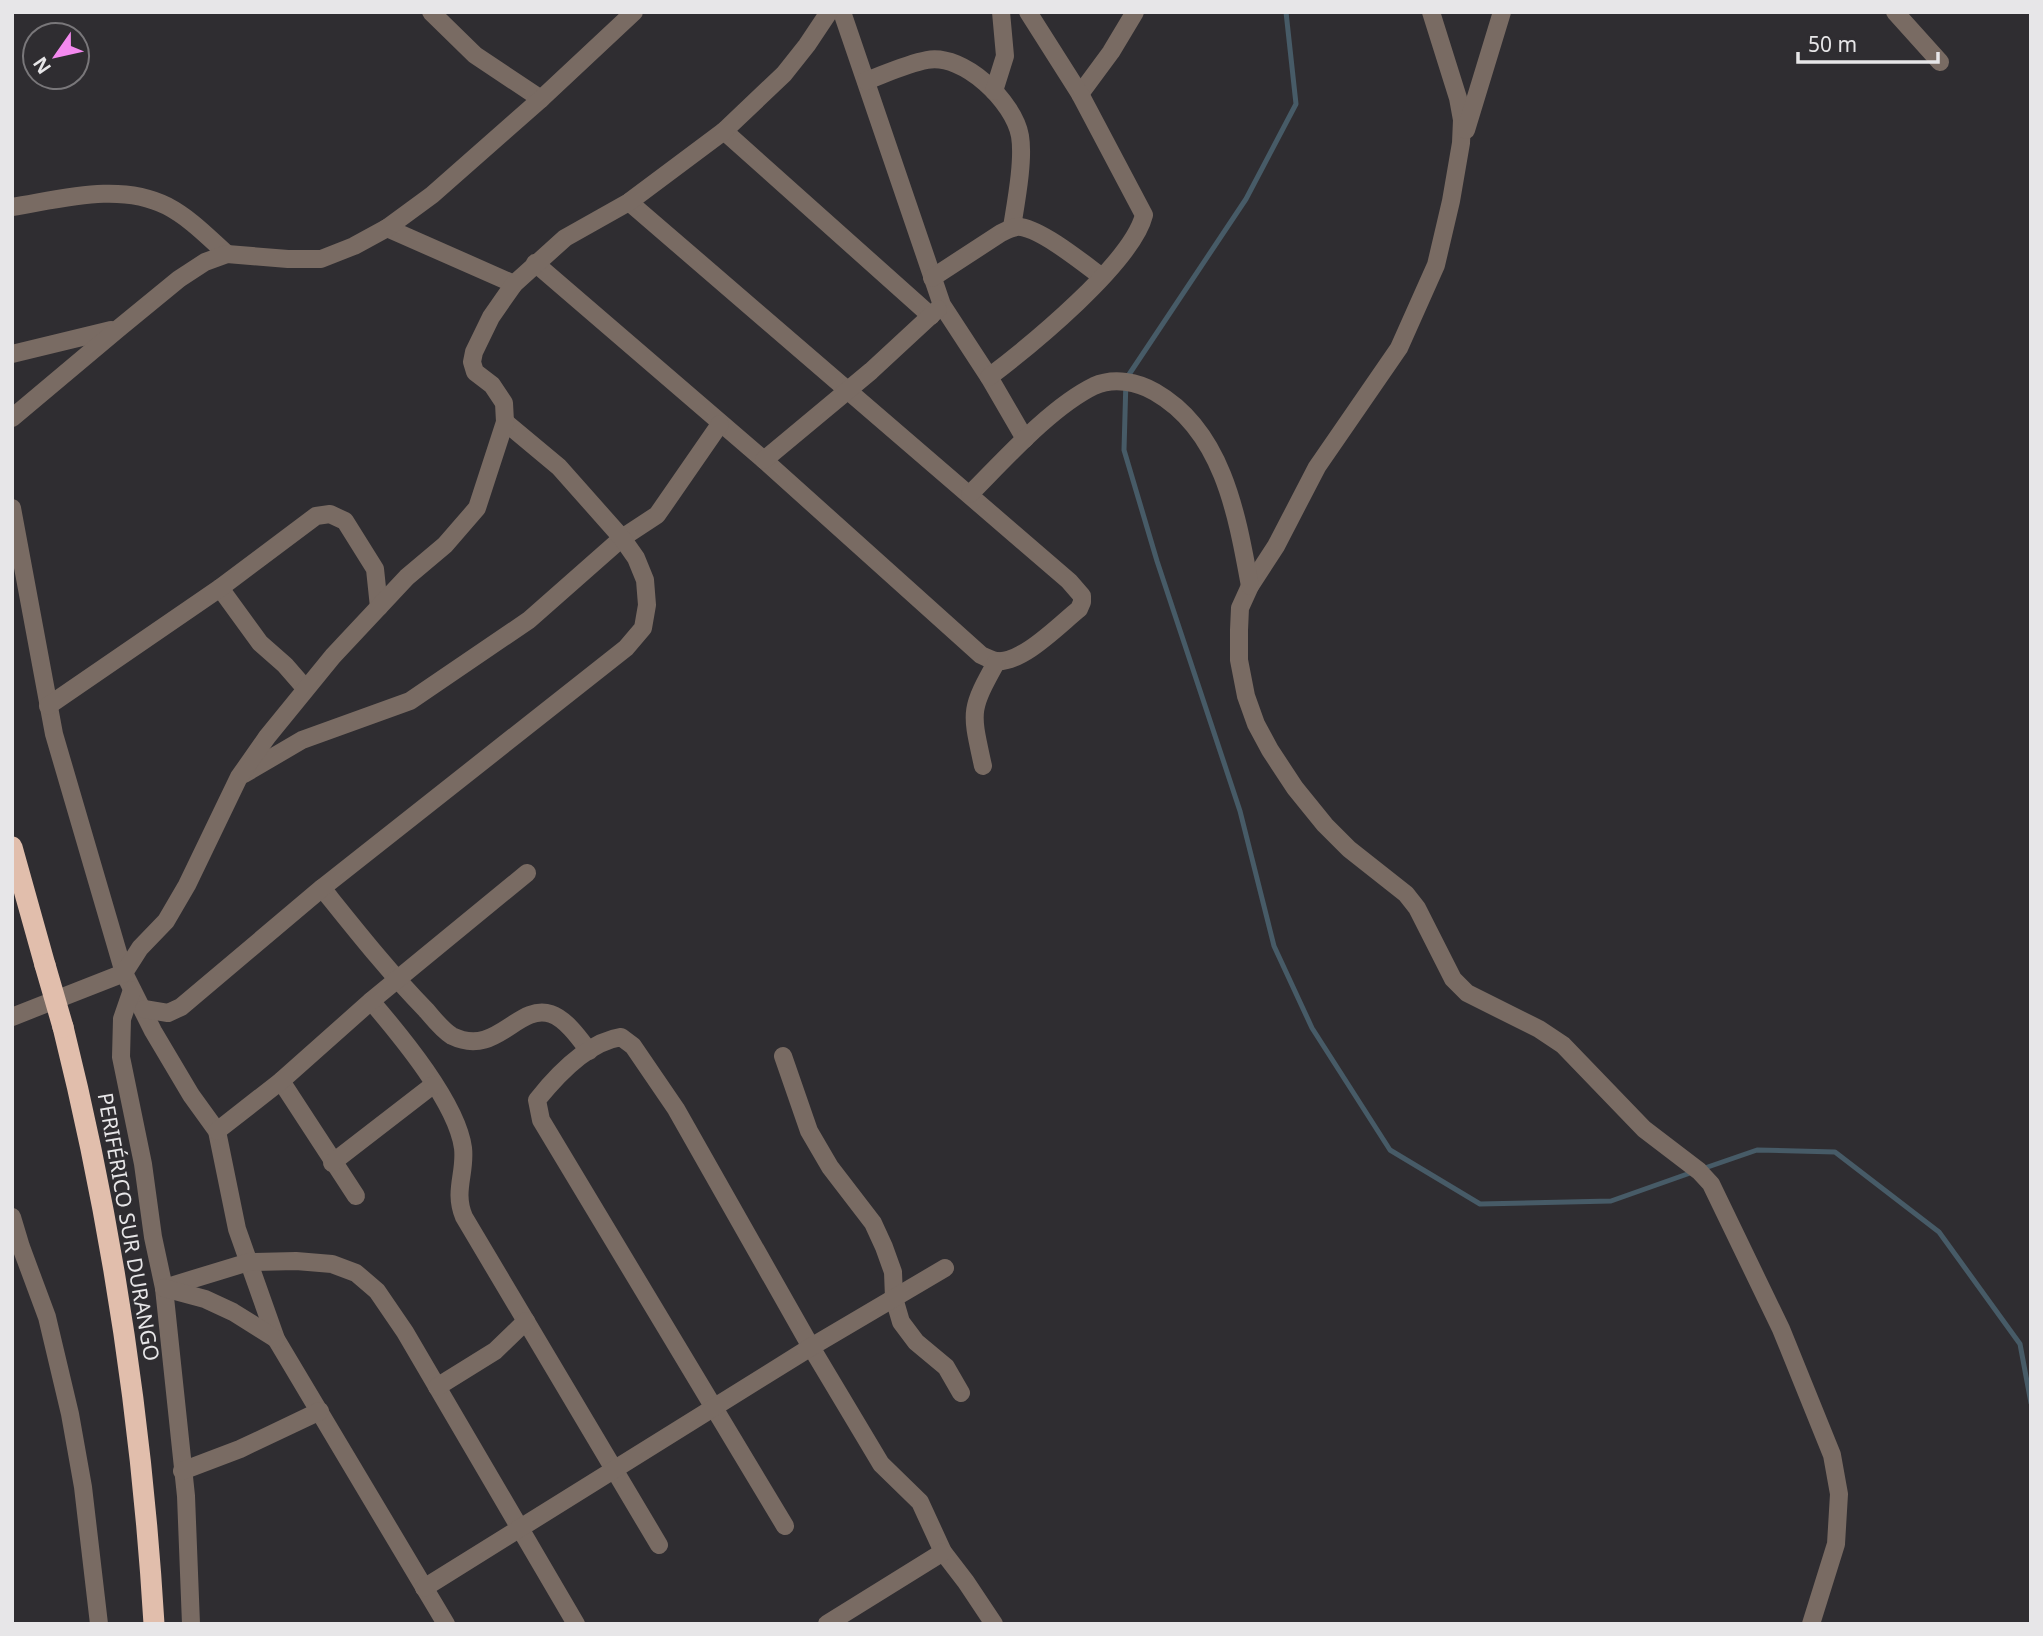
<svg xmlns="http://www.w3.org/2000/svg" width="2043" height="1636" font-family="'Noto Sans',sans-serif">
<rect width="100%" height="100%" fill="#2f2d31"/>
<g fill="none" stroke-linecap="round" stroke-linejoin="round">
<g stroke="#475b67" stroke-width="5">
<polyline points="1286,12 1296,104 1246,199 1126,379 1124,450 1157,561 1240,811 1274,946 1312,1028 1390,1150 1480,1204 1611,1201 1693,1172"/>
<polyline points="1702,1169 1757,1150 1835,1152 1939,1232 2020,1344 2031,1403"/>
</g>
<g stroke="#796b63" stroke-width="18">
<polyline points="431,12 475,55 541,99"/>
<polyline points="842,12 942,305 989,377 1025,439"/>
<polyline points="1431,12 1458,98 1462,120 1461,143 1451,201 1436,265 1399,348 1317,467 1276,546 1250,586 1240,608 1239,630 1239,660 1246,696 1256,724 1270,750 1295,788 1325,825 1349,849 1406,894 1417,908 1453,979 1467,993 1539,1029 1563,1045 1644,1129 1699,1171 1711,1184 1781,1329 1832,1455 1839,1494 1836,1544 1811,1624"/>
<polyline points="1895,12 1940,62"/>
<path d="M866,81C885,74 906,64 927,60C964,53 1014,102 1020,136C1024,160 1016,202 1012,227"/>
<polyline points="994,91 1005,56 1001,12"/>
<polyline points="1080,94 1111,52 1135,12"/>
<polyline points="1466,130 1502,12"/>
<polyline points="724,131 931,316"/>
<path d="M12,207C62,199 120,182 167,206C190,218 208,237 227,254"/>
<polyline points="387,228 514,284"/>
<path d="M535,263L764,460L981,655C985,657 992,660 996,661C1022,664 1060,624 1079,609L1082,602V596L1069,581L629,202"/>
<path d="M932,278L1001,233C1007,230 1014,226 1021,227C1044,231 1083,263 1102,277"/>
<polyline points="12,354 111,330"/>
<path d="M989,377C1030,346 1132,263 1144,215L1080,94L1028,12"/>
<polyline points="12,418 118,329 179,279 205,262 227,254 288,259 321,259 354,246 387,228 432,195 541,99 634,12"/>
<polyline points="764,460 871,371 938,309"/>
<path d="M970,494C1004,460 1051,407 1094,386C1114,377 1138,382 1155,392C1223,431 1237,515 1250,586"/>
<polyline points="12,508 54,734 124,973 153,1031 191,1095 217,1131 237,1229 276,1339 446,1624"/>
<polyline points="220,588 260,643 285,665 305,688"/>
<polyline points="48,706 220,588 316,516 330,514 345,521 375,569 379,607"/>
<path d="M983,766C971,711 969,711 997,661"/>
<polyline points="244,774 302,740 410,701 529,620 622,538 657,515 720,424"/>
<path d="M322,888C355,929 388,971 426,1010C433,1018 442,1030 452,1036C497,1058 517,1003 551,1014C566,1019 580,1039 589,1051"/>
<polyline points="132,990 122,1019 121,1057 143,1164 153,1237 164,1288 186,1496 191,1624"/>
<path d="M371,1001C400,1035 457,1103 463,1148C466,1173 453,1191 464,1217L659,1545"/>
<polyline points="144,1009 168,1013 181,1007 322,888 626,648 643,628 647,605 645,580 636,558 622,538 559,467 505,422"/>
<polyline points="12,1017 124,973 140,948 166,921 187,885 239,777 267,737 333,656 407,577 445,545 477,508 505,422 504,403 492,385 475,372 472,362 474,352 491,317 514,284 565,238 629,202 724,131 784,74 807,45 829,12"/>
<polyline points="783,1056 809,1131 830,1167 873,1223 884,1247 893,1272 894,1298 901,1322 916,1342 946,1367 961,1393"/>
<polyline points="281,1081 356,1196"/>
<polyline points="217,1131 281,1081 371,1001 527,873"/>
<polyline points="332,1163 433,1085"/>
<polyline points="12,1217 21,1247 47,1317 70,1414 83,1487 99,1624"/>
<polyline points="164,1288 249,1262 296,1261 332,1264 356,1273 377,1291 405,1332 576,1624"/>
<polyline points="164,1288 205,1299 233,1312 276,1339"/>
<polyline points="437,1387 495,1351 526,1321"/>
<polyline points="182,1471 240,1449 320,1411"/>
<path d="M785,1526L541,1120L537,1100C557,1075 588,1042 621,1037L633,1046L676,1109L811,1347L881,1464L920,1502L943,1552L966,1582L994,1624"/>
<polyline points="424,1588 811,1347 945,1268"/>
<polyline points="827,1624 943,1552"/>
</g>
<g stroke="#e1beac" stroke-width="21">
<polyline points="12,847 45,965"/>
<path d="M63,1027C112,1223 142,1422 154,1624"/>
</g>
<polyline stroke="#e1beac" stroke-width="21" points="45,965 63,1027"/>
</g>
<g text-anchor="middle" stroke-width="5" stroke-linejoin="round" paint-order="stroke">
<g font-size="21" fill="#e7e6e8" stroke="#2f2d31">
<text transform="translate(128 1227) rotate(80)" y="7">PERIFÉRICO SUR DURANGO</text>
</g>
</g>
<rect width="2043" height="1636" fill="none" stroke="#e7e6e8" stroke-width="28"/>
<g transform="translate(56 56) rotate(236)"><circle r="33" fill="#2f2d31" stroke="#79777a" stroke-width="2"/>
<path d="M0-5L12 26L0 18L-12 26Z" fill="#f489ef"/>
<text y="-10" font-size="19" font-weight="bold" text-anchor="middle" fill="#e7e6e8">N</text>
</g>
<path d="M1798 52v10h140v-10" fill="none" stroke="#e7e6e8" stroke-width="3.5"/>
<text x="1808" y="52" font-size="21" fill="#e7e6e8" stroke="#2f2d31" stroke-width="5" paint-order="stroke">50 m</text>
</svg>
